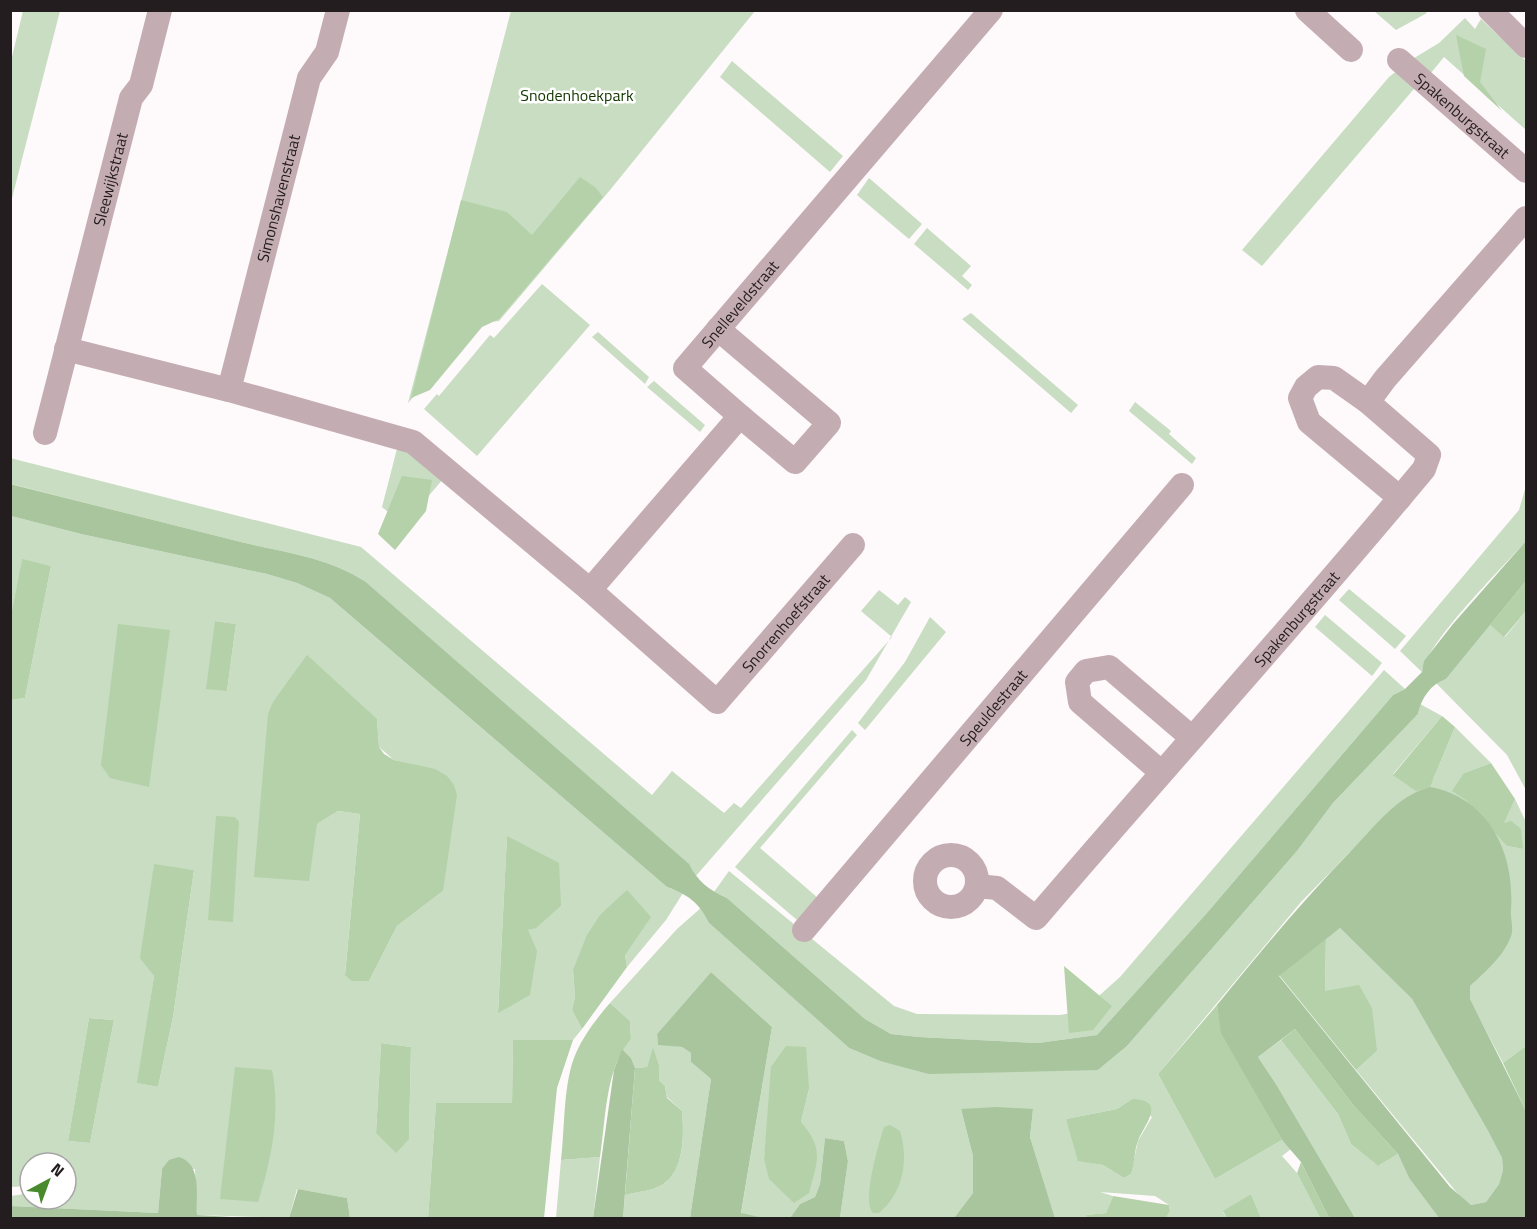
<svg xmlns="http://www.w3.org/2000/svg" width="1537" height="1229" font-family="'Titillium Web',sans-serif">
<rect width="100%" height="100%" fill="#fef9fb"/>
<g fill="#c8ddc1" fill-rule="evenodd">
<polygon points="23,11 60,11 11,202 11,61"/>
<polygon points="511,11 755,11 610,190 499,321 481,323 408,403"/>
<polygon points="1374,11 1425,11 1427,13 1396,30"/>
<polygon points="1465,18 1475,29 1481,19 1526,61 1526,130 1444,57 1426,79 1406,63 1439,43"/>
<polygon points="732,61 843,156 830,172 720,77"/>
<polygon points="1402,67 1419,83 1262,266 1242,250 1389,77"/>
<polygon points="869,178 922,224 909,239 857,195"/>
<polygon points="927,228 971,266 962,276 972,285 968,290 914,244"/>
<polygon points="542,284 590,325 477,456 424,409 437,394 439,396 490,335 494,338"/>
<polygon points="971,313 1078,405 1071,413 962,319"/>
<polygon points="598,332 649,377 645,384 592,337"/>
<polygon points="654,381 705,425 700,432 647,387"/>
<polygon points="1135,402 1171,431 1169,434 1196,458 1192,464 1129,411"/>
<polygon points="399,441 443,479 404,525 382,507"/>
<path d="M10,458L361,547L652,795L672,771L724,813L734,803L741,808L892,637L861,611L879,590L898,605L905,597L911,602L866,680L695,877L688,864L366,582C328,557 285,553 241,542C164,523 87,503 11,484Z"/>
<path d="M1526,486V541C1502,568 1428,641 1422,672L1400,651L1519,510Z"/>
<path d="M11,516L81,534L267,574L297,583L330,598L667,887L683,893L666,920L627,967L625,955L573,970L575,997L572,1010L582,1029L573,1040H513L512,1103H436L428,1218H350L347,1198L297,1189L289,1218L197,1215L195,1169H162L158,1213L11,1206V1196L30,1193V1199H66V1163H30V1186L10,1187L11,700L25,698L51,566L22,560L11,615ZM215,621L236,624L227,691ZM377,719L379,747L394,760L411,764L443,891L397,926L369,981L345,974L360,814L338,811L317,824ZM507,837L561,906L536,927L528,930L498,1012ZM154,865L194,870L173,1017L158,1087L138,1083L154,976L146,964ZM89,1018L114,1020L90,1143L68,1141ZM381,1043L411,1047L409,1139L376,1133Z"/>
<polygon points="1349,589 1406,636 1395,649 1339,600"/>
<polygon points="1526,611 1526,790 1507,755 1435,682 1446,679 1490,625 1505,637"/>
<polygon points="1325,615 1382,663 1372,676 1315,627"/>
<polygon points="930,617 946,632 865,730 858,723 905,662"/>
<polygon points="1384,670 1405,689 1393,695 1206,914 1097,1035 1038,1043 919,1037 891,1034 865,1019 727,898 714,892 729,871 894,1006 917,1014 1060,1015 1082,1011 1120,977"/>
<path d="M1420,704L1442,716L1393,774L1433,780L1455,727L1491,763L1464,773L1507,846L1523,849L1503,824L1515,799L1526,822V1046L1503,1063L1470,1000V986L1350,852L1301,902L1158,1074L1215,1179L1282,1140L1291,1149L1282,1156L1297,1173L1320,1218H1261L1251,1194L1223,1212L1227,1218H1166L1170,1211L1169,1205L1155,1196L1100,1192L1113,1196L1106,1213L1086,1215L1087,1218H1055L1030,1137L1033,1109H961L973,1156V1193L954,1218H840L848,1161L844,1141L825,1138L820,1184L815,1197L800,1204L790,1218H764L741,1214L772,1027L711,972L657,1034L658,1044L682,1047L691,1053V1062L711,1079L690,1218H623L625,1195C636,1192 652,1191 662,1185C685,1171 684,1133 682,1111L667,1097L665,1086L659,1080V1065L653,1048L647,1067L635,1068L631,1058L622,1049L631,1039L630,1021L610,1003L677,929L702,907L709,923L849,1048L880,1061L899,1065L1098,1070L1127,1046L1297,851L1333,803L1418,714ZM809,1089L801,1122L764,1159L766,1140ZM1132,1099L1152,1117L1138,1141L1131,1174L1124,1178L1103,1165L1082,1161L1066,1119L1117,1109Z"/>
<polygon points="852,730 857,735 760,848 818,898 797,920 735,867"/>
<polygon points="1340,928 1412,999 1488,1131 1502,1158 1503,1170 1499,1184 1486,1202 1471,1205 1463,1200 1356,1070 1377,1051 1325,991 1326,938"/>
<polygon points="1281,1040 1338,1114 1351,1144 1378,1166 1398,1154 1409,1178 1439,1218 1355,1218 1276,1084 1258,1057"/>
<polygon points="600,1157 593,1218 556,1218 561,1160"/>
</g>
<g fill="#b4d1a9">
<polygon points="1456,35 1486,49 1480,82 1502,111 1464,76"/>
<polygon points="580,177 595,187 603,197 499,319 482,327 430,390 411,398 461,200 507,212 532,235"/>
<polygon points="402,476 432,480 426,511 395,550 378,534"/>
<polygon points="22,559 51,566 25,698 11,700 11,615"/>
<polygon points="1526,581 1526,611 1504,637 1490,625"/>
<polygon points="215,621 236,624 227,691 206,689"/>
<polygon points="118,624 170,630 149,787 110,778 101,765"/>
<polygon points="307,655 377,719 379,747 384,754 394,760 435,769 447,776 454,785 457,795 443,891 397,926 369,981 352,981 345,975 360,814 338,811 317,824 309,881 254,877 268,714 273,702"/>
<polygon points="1442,716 1455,727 1430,787 1416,791 1393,775"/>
<polygon points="1491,763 1515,799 1504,823 1511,821 1521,829 1523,849 1507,846 1466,800 1452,791 1464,773"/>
<polygon points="216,816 235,817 239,822 233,922 208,920"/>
<polygon points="507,836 559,863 561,906 536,928 528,930 537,951 530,995 498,1013"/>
<polygon points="154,864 194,870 173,1017 158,1087 137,1083 154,976 140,958"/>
<polygon points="627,890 651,917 625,955 627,967 582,1029 572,1010 575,997 573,970 587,935 600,915"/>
<polygon points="1326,938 1325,991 1359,985 1372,1008 1377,1051 1356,1070 1279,975"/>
<polygon points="1064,966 1112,1006 1093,1030 1069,1033"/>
<path d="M610,1003L630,1021L631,1039C605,1068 606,1119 600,1157L561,1160C565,1128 563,1082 576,1053C584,1035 597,1018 610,1003Z"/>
<polygon points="1217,1005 1222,1033 1282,1140 1215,1179 1158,1074"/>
<polygon points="89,1018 114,1020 90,1143 68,1141"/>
<polygon points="1295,1029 1354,1106 1398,1154 1378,1166 1351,1144 1338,1114 1281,1040"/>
<polygon points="513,1040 573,1040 557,1088 544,1218 428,1218 436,1103 512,1103"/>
<polygon points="381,1043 411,1047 409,1139 396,1153 376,1133"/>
<path d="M786,1046L806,1047L809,1089L801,1122C824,1149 818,1160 809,1193L794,1203L769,1179L764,1159L771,1067Z"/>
<polygon points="1526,1046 1526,1111 1503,1063"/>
<path d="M653,1047L659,1065V1080L665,1086L667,1098L682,1111C684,1133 685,1171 662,1185C652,1191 636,1192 625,1195L635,1068L647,1067Z"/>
<path d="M235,1067L272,1070C281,1115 271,1160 258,1202L220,1199Z"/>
<path d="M1132,1099C1168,1100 1144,1125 1138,1141C1134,1151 1135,1163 1131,1174L1124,1178L1103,1165L1078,1161L1066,1119L1117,1109Z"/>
<path d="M890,1125L900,1131C909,1160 903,1193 879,1213H873C861,1202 879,1143 884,1127Z"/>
<polygon points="1301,1162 1329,1218 1320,1218 1297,1173"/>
<polygon points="1251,1194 1261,1218 1227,1218 1223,1211"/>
<polygon points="1113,1196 1169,1205 1170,1211 1166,1218 1087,1218 1086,1215 1106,1213"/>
</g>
<g fill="#a8c59e" fill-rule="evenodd">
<path d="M10,484C87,503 164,523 241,542C285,553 328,557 366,582L689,864C697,881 709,890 727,898L865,1019L891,1034L919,1037L1038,1043L1097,1035L1206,914L1393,695L1405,689L1422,672L1424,661L1453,624L1526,541V581L1446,679C1431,684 1421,698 1418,714L1333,803L1297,851L1127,1046L1098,1070L929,1074L880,1061L849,1048L709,923C700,903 687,894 667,887L330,598L297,583L267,574L81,534L11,516Z"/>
<path d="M1430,787C1489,798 1515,853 1511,909C1510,917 1514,928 1511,936C1504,956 1485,972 1470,986V999L1526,1111V1218H1439L1409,1178L1398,1154L1354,1106L1295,1029L1258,1057L1276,1084L1355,1218H1329L1301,1162L1282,1140L1221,1033L1217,1005C1261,951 1304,899 1353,849C1376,825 1397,796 1430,787ZM1340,928L1412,999L1488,1131L1502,1158L1503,1170L1499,1184L1486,1202L1471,1205L1450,1187L1279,976Z"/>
<polygon points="711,972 772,1027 741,1213 764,1218 690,1218 711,1079 691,1062 691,1053 682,1047 658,1045 657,1034"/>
<polygon points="622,1049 631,1058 635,1068 623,1218 593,1218 614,1070"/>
<polygon points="997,1107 1033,1109 1030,1137 1055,1218 954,1218 973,1193 973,1156 961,1109"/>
<polygon points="825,1138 844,1141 848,1161 840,1218 790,1218 800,1204 815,1197 820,1184"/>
<path d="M179,1157C202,1164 196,1194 197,1215L249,1218H11V1206L158,1213L162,1169L169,1160Z"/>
<polygon points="298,1189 347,1198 350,1218 289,1218"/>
</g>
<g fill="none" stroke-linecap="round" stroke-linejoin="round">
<g stroke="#c4acb3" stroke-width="24">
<polyline points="1307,10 1351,50"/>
<polyline points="1490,10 1526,46"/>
<path id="s1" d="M1399,60L1526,171"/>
<polyline points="718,329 829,423 795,462 740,416"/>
<path id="s2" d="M66,349L229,390L413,442L590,590L717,702L853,545"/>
<path id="s3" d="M229,390L309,78L327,52L338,10"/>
<polyline points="1368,402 1334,378 1318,377 1306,387 1300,398 1309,422 1400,498"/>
<path id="s4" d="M45,433L131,98L141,85L160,10"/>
<path id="s5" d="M590,590L740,416L685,368L991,10"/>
<polyline points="1161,772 1080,702 1077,682 1086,671 1109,667 1191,737"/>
<circle cx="951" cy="881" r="26"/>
<path id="s6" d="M977,886L997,888L1036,918C1165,767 1298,621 1424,469L1429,455L1368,402L1385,379L1526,218"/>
<path id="s7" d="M804,930L1182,485"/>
</g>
</g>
<g text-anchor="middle" stroke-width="5" stroke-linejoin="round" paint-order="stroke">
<g font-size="16" fill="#113600" stroke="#fff">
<text x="577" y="101">Snodenhoekpark</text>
</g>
<g font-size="16" fill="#241d1f" stroke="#fff">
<text dy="6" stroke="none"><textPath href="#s1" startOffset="84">Spakenburgstraat</textPath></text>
<text dy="6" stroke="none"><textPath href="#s4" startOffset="262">Sleewijkstraat</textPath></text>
<text dy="6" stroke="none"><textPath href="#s3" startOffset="198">Simonshavenstraat</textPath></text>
<text dy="6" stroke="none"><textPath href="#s5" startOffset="387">Snelleveldstraat</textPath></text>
<text dy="6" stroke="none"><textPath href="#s6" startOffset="466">Spakenburgstraat</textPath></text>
<text dy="6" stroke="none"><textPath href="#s2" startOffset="864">Snorrenhoefstraat</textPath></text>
<text dy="6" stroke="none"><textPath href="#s7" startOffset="292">Speuldestraat</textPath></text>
</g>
</g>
<rect width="1537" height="1229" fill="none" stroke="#241d1f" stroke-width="24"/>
<g transform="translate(48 1181) rotate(41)"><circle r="28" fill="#ffffff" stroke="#a7a5a5" stroke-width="1.5"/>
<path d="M0-4.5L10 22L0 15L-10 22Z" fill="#498a2d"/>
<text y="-9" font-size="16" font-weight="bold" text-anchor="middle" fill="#241d1f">N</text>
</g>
</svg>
